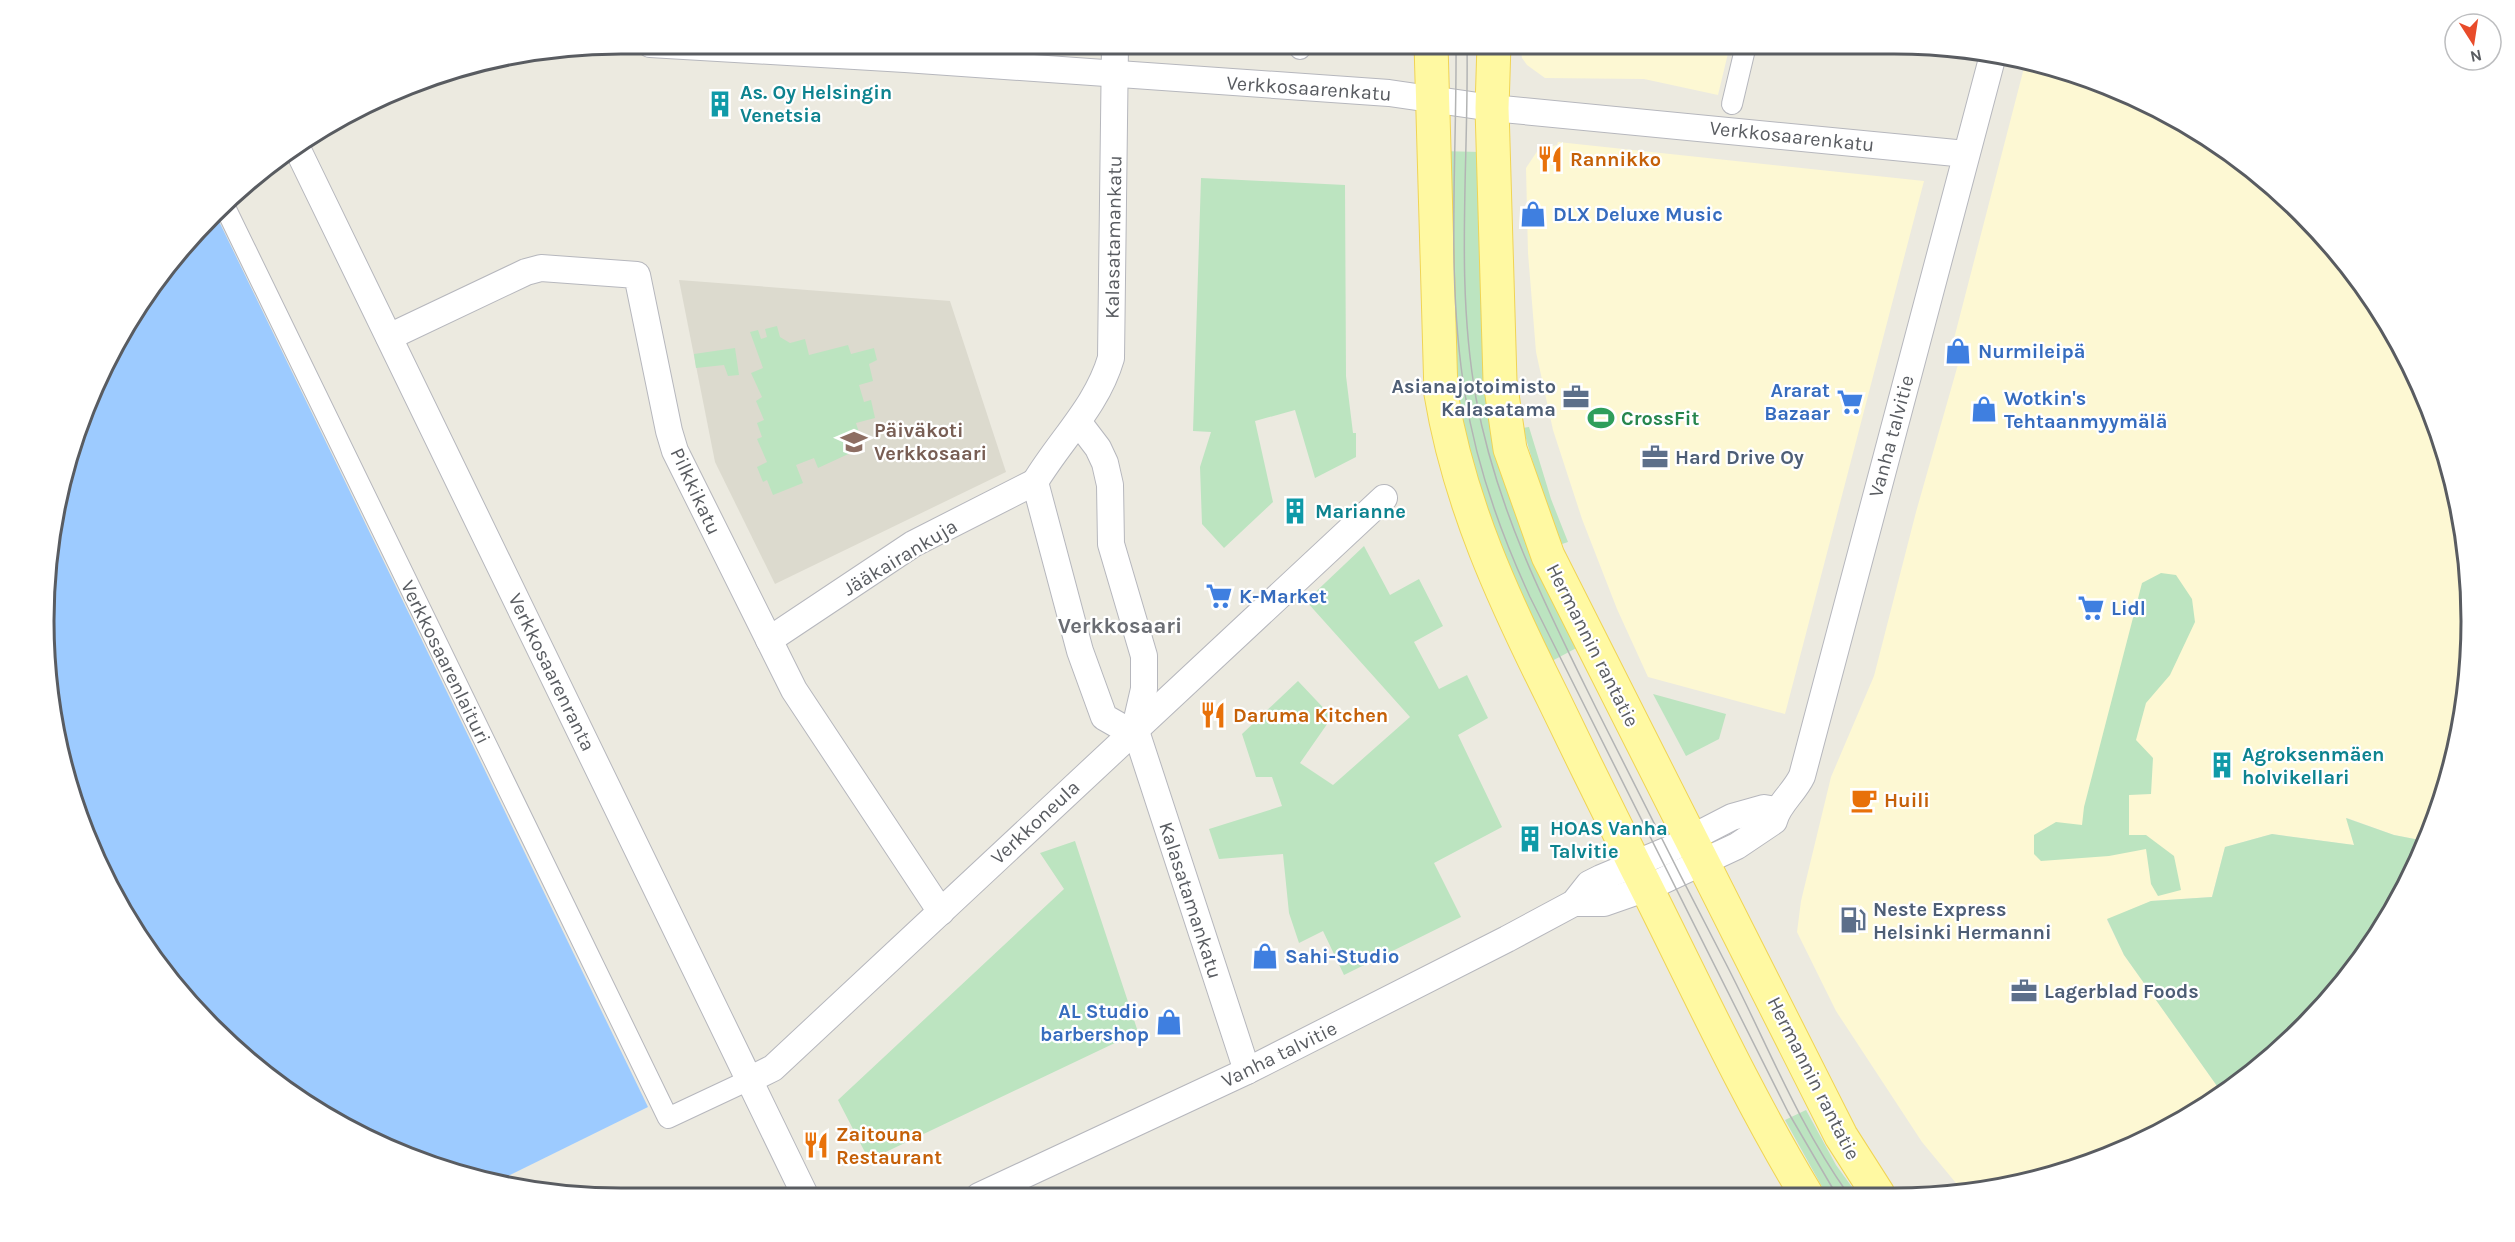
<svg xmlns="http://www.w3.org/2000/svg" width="2515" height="1242" font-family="Karla,sans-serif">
<rect width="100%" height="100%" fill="#eceae0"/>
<g fill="#fdf8d3">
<polygon points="1520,44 1730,45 1718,95 1644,79 1545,78 1527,65 1522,58"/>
<polygon points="2026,60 2043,63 2149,103 2245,163 2328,240 2394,332 2441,435 2467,545 2470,658 2452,770 2425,841 2394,835 2347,818 2354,845 2272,834 2225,847 2212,897 2151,901 2107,920 2124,955 2222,1093 2115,1155 1965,1194 1922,1142 1836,1011 1797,932 1801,901 1831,777 1874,676 1916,512 1959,361 1949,358"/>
<polygon points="1558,142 1924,181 1785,714 1648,677 1617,609 1582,519 1553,430 1536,352 1528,253 1526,168 1538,150 1557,145"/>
</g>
<polygon fill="#dcdace" points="679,280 950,301 1006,472 775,584 715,462"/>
<g fill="#bce4c0">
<polygon points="1440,151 1481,152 1485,329 1584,644 1550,662 1463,467"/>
<polygon points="1201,178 1345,185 1346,376 1353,433 1356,433 1356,457 1315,478 1295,410 1255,421 1273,502 1224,548 1202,524 1200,467 1211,432 1193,431"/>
<polygon points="777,326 780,337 790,343 805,339 809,355 848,345 851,354 874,348 877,360 869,364 873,381 859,385 864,402 871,400 875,418 856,423 860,436 852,440 857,450 818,468 814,458 796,465 803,483 773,495 767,480 763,482 757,467 767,462 757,439 762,437 757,423 764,420 756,401 762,397 751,373 763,368 750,332 758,330 761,339 767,337 765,329"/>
<polygon points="735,348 739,375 728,376 724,365 696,368 694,354"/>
<polygon points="1529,427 1551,499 1568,542 1562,544 1544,502 1523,428"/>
<polygon points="1364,546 1390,595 1419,579 1443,626 1414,642 1439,689 1467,675 1488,718 1458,735 1502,827 1434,863 1461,917 1344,975 1323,931 1299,943 1289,913 1283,854 1219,859 1209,829 1282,806 1272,777 1256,777 1242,734 1298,681 1332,717 1300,763 1333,785 1410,717 1306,601"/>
<polygon points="2161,573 2176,575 2192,599 2195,622 2170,675 2146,703 2136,740 2153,758 2151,794 2129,795 2129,835 2146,835 2174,856 2181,890 2158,896 2151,884 2146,849 2109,856 2041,861 2034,854 2034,835 2056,822 2082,825 2084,807 2142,583"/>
<polygon points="1653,694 1726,714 1719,739 1686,756"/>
<polygon points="2346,818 2394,835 2425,841 2412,876 2352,973 2245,1079 2222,1093 2124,955 2107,919 2151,901 2212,897 2225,847 2272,834 2354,845"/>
<polygon points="1075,841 1138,1032 869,1160 838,1100 1064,889 1040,853"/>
<polygon points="1806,1110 1836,1165 1857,1194 1826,1194 1785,1120"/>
</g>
<polygon fill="#9dcbff" points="215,213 648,1107 494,1183 472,1179 366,1139 213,1030 103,876 48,696 55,508 121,332 187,240"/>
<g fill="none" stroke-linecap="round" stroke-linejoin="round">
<g stroke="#b6b7bd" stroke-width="22">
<g id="pedestrian">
<polyline points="1300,44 1300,49"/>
<polyline points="1732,104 1746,45"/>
<polyline points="224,205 668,1118 749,1080"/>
</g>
</g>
<g stroke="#b6b7bd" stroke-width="28">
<g id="minor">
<polyline points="650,44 905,59 1389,93 1492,108 1966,154"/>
<path d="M1115,44L1111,358C1097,406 1061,439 1035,482L1080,651L1104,717L1125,729L1135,728"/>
<polyline points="297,148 806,1197"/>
<polyline points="389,337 526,272 541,268 637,275 669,431 675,451 794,690 941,912"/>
<polyline points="1079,423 1098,448 1105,463 1110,485 1111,544 1144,656 1144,689 1135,728 1247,1071"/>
<polyline points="769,640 913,544 1035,482"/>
<path d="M1574,903H1604L1647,888L1737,846L1774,821C1778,804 1794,793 1802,776L1993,55"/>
<polyline points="749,1080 773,1068 1384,498"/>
<polyline points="979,1196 1247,1071 1507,939 1574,903 1589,884 1601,878 1668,850 1732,817 1764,808 1776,810"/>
</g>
</g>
<g stroke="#f0d454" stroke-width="35">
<g id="primary">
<path d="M1431,44L1441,394C1459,503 1504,600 1553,698C1580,754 1607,809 1635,865C1691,975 1742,1088 1806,1194"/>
<polyline points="1494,44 1492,108 1500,381 1510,449 1548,556 1841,1136 1878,1194"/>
</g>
</g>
<use href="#pedestrian" stroke="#fff" stroke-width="20"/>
<use href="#minor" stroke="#fff" stroke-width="26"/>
<use href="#primary" stroke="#fff9a2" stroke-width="33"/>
<g stroke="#b3b4b4" stroke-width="1.5">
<path d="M1456,44C1457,160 1446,279 1465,394C1476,465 1500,532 1530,597L1788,1112L1836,1194"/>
<path d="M1467,44C1469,162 1455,281 1476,398C1497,512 1548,611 1599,714C1640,796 1681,877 1723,958C1764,1036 1796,1121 1848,1194"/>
</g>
</g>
<defs>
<g id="building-bare" transform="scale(2.07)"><path d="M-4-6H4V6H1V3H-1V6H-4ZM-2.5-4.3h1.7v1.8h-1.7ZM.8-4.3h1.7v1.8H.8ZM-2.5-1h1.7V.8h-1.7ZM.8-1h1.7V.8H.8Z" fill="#0f9aa8" stroke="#fff" stroke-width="2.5" paint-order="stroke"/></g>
<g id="restaurant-bare" transform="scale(2.07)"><path d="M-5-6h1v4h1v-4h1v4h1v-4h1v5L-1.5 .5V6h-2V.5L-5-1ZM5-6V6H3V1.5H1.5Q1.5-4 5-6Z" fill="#e8710a" stroke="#fff" stroke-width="2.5" paint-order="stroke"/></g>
<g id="shop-bare" transform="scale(2.07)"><path d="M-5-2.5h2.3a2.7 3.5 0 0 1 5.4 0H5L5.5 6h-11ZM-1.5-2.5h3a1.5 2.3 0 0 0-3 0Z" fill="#3f7fe0" stroke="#fff" stroke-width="2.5" paint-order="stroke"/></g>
<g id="office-bare" transform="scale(2.07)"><path d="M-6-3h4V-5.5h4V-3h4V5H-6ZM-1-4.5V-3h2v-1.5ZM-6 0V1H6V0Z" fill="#5c6f8a" stroke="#fff" stroke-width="2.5" paint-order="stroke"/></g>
<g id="supermarket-bare" transform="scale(2.07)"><path d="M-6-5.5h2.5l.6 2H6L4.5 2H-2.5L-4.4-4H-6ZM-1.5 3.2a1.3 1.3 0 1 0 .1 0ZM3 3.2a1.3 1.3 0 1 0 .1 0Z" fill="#3f7fe0" stroke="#fff" stroke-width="2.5" paint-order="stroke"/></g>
<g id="stadium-bare" transform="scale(2.07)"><path d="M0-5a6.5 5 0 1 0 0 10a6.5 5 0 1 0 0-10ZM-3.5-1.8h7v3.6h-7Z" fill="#2e9e5b" stroke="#fff" stroke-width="2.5" paint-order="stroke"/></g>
<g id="school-bare" transform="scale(2.07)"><path d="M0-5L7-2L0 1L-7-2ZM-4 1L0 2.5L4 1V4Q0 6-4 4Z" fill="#8d6e63" stroke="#fff" stroke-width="2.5" paint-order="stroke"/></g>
<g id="cafe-bare" transform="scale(2.07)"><path d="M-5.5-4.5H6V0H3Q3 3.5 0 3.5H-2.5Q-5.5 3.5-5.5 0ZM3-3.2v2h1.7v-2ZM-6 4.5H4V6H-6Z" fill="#e8710a" stroke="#fff" stroke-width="2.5" paint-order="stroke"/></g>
<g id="fuel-bare" transform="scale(2.07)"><path d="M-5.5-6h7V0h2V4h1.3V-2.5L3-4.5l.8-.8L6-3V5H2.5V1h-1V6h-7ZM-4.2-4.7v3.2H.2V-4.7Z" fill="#5c6f8a" stroke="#fff" stroke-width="2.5" paint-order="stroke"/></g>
</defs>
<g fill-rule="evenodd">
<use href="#building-bare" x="720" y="104"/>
<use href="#restaurant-bare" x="1550" y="159"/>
<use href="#shop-bare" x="1533" y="214"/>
<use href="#shop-bare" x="1958" y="351"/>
<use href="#office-bare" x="1576" y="397"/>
<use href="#supermarket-bare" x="1850" y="402"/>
<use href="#shop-bare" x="1984" y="409"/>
<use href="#stadium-bare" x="1601" y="418"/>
<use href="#school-bare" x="854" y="442"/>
<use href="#office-bare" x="1655" y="457"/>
<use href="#building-bare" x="1295" y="511"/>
<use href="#supermarket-bare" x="1219" y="596"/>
<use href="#supermarket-bare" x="2091" y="608"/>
<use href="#restaurant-bare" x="1213" y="715"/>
<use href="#building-bare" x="2222" y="765"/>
<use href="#cafe-bare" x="1864" y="800"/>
<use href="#building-bare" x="1530" y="839"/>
<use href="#fuel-bare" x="1853" y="920"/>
<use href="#shop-bare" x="1265" y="956"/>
<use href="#office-bare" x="2024" y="991"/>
<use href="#shop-bare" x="1169" y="1022"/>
<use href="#restaurant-bare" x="816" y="1145"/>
</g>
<g text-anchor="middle" stroke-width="4.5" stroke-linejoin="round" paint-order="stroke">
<g font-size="20" fill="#595c61" stroke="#fff">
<text transform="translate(1309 88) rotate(4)" y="7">Verkkosaarenkatu</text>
<text transform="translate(1792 136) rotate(6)" y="7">Verkkosaarenkatu</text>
<text transform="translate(1113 237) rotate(-89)" y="7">Kalasatamankatu</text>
<text transform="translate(1891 436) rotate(-75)" y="7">Vanha talvitie</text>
<text transform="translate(696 491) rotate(65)" y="7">Pilkkikatu</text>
<text transform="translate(900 557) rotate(-31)" y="7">Jääkairankuja</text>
<text transform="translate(1593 645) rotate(63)" y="7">Hermannin rantatie</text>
<text transform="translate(446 662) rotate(64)" y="7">Verkkosaarenlaituri</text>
<text transform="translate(552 672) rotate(64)" y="7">Verkkosaarenranta</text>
<text transform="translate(1035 822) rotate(-43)" y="7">Verkkoneula</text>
<text transform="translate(1191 900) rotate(72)" y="7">Kalasatamankatu</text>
<text transform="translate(1279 1054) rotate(-26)" y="7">Vanha talvitie</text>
<text transform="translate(1814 1078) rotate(63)" y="7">Hermannin rantatie</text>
</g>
<g font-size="20" font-weight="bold" fill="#0d838f" stroke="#fff" text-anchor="start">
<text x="740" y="99">As. Oy Helsingin<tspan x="740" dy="23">Venetsia</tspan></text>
<text x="1315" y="518">Marianne</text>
<text x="2242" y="761">Agroksenmäen<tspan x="2242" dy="23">holvikellari</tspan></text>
<text x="1550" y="835">HOAS Vanha<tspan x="1550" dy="23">Talvitie</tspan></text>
</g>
<g font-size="20" font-weight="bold" fill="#c56008" stroke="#fff" text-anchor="start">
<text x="1570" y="166">Rannikko</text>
<text x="1233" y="722">Daruma Kitchen</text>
<text x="1884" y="807">Huili</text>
<text x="836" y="1141">Zaitouna<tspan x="836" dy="23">Restaurant</tspan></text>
</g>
<g font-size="20" font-weight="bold" fill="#366cbe" stroke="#fff" text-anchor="start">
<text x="1553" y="221">DLX Deluxe Music</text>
<text x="1978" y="358">Nurmileipä</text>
<text x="1830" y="397" text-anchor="end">Ararat<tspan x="1830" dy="23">Bazaar</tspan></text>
<text x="2004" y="405">Wotkin's<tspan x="2004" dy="23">Tehtaanmyymälä</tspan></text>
<text x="1239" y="603">K-Market</text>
<text x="2111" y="615">Lidl</text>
<text x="1285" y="963">Sahi-Studio</text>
<text x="1149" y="1018" text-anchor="end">AL Studio<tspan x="1149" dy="23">barbershop</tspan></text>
</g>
<g font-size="20" font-weight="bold" fill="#4e5e75" stroke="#fff" text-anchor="start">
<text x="1556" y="393" text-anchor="end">Asianajotoimisto<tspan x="1556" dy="23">Kalasatama</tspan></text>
<text x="1675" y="464">Hard Drive Oy</text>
<text x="1873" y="916">Neste Express<tspan x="1873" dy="23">Helsinki Hermanni</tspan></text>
<text x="2044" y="998">Lagerblad Foods</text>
</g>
<g font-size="20" font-weight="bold" fill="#27864d" stroke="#fff" text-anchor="start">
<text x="1621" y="425">CrossFit</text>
</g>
<g font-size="20" font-weight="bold" fill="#785e54" stroke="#fff" text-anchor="start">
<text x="874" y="437">Päiväkoti<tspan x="874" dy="23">Verkkosaari</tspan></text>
</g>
<g font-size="22" font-weight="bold" fill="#6a6d73" stroke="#fff">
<text x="1120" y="633">Verkkosaari</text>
</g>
</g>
<path d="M0 0H2515V1242H0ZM621 54H1894A567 567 0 0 1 2461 621V621A567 567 0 0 1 1894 1188H621A567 567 0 0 1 54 621V621A567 567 0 0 1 621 54Z" fill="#fff" fill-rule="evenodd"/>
<path fill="none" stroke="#595c61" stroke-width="3" d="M621 54H1894A567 567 0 0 1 2461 621V621A567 567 0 0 1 1894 1188H621A567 567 0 0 1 54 621V621A567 567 0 0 1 621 54Z"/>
<g transform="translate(2473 42) rotate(168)"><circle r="28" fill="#ffffff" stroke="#bdbec0" stroke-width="1.5"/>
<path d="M0-4.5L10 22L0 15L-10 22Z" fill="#e84b2a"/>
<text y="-9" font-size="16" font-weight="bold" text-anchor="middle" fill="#595c61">N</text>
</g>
</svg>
